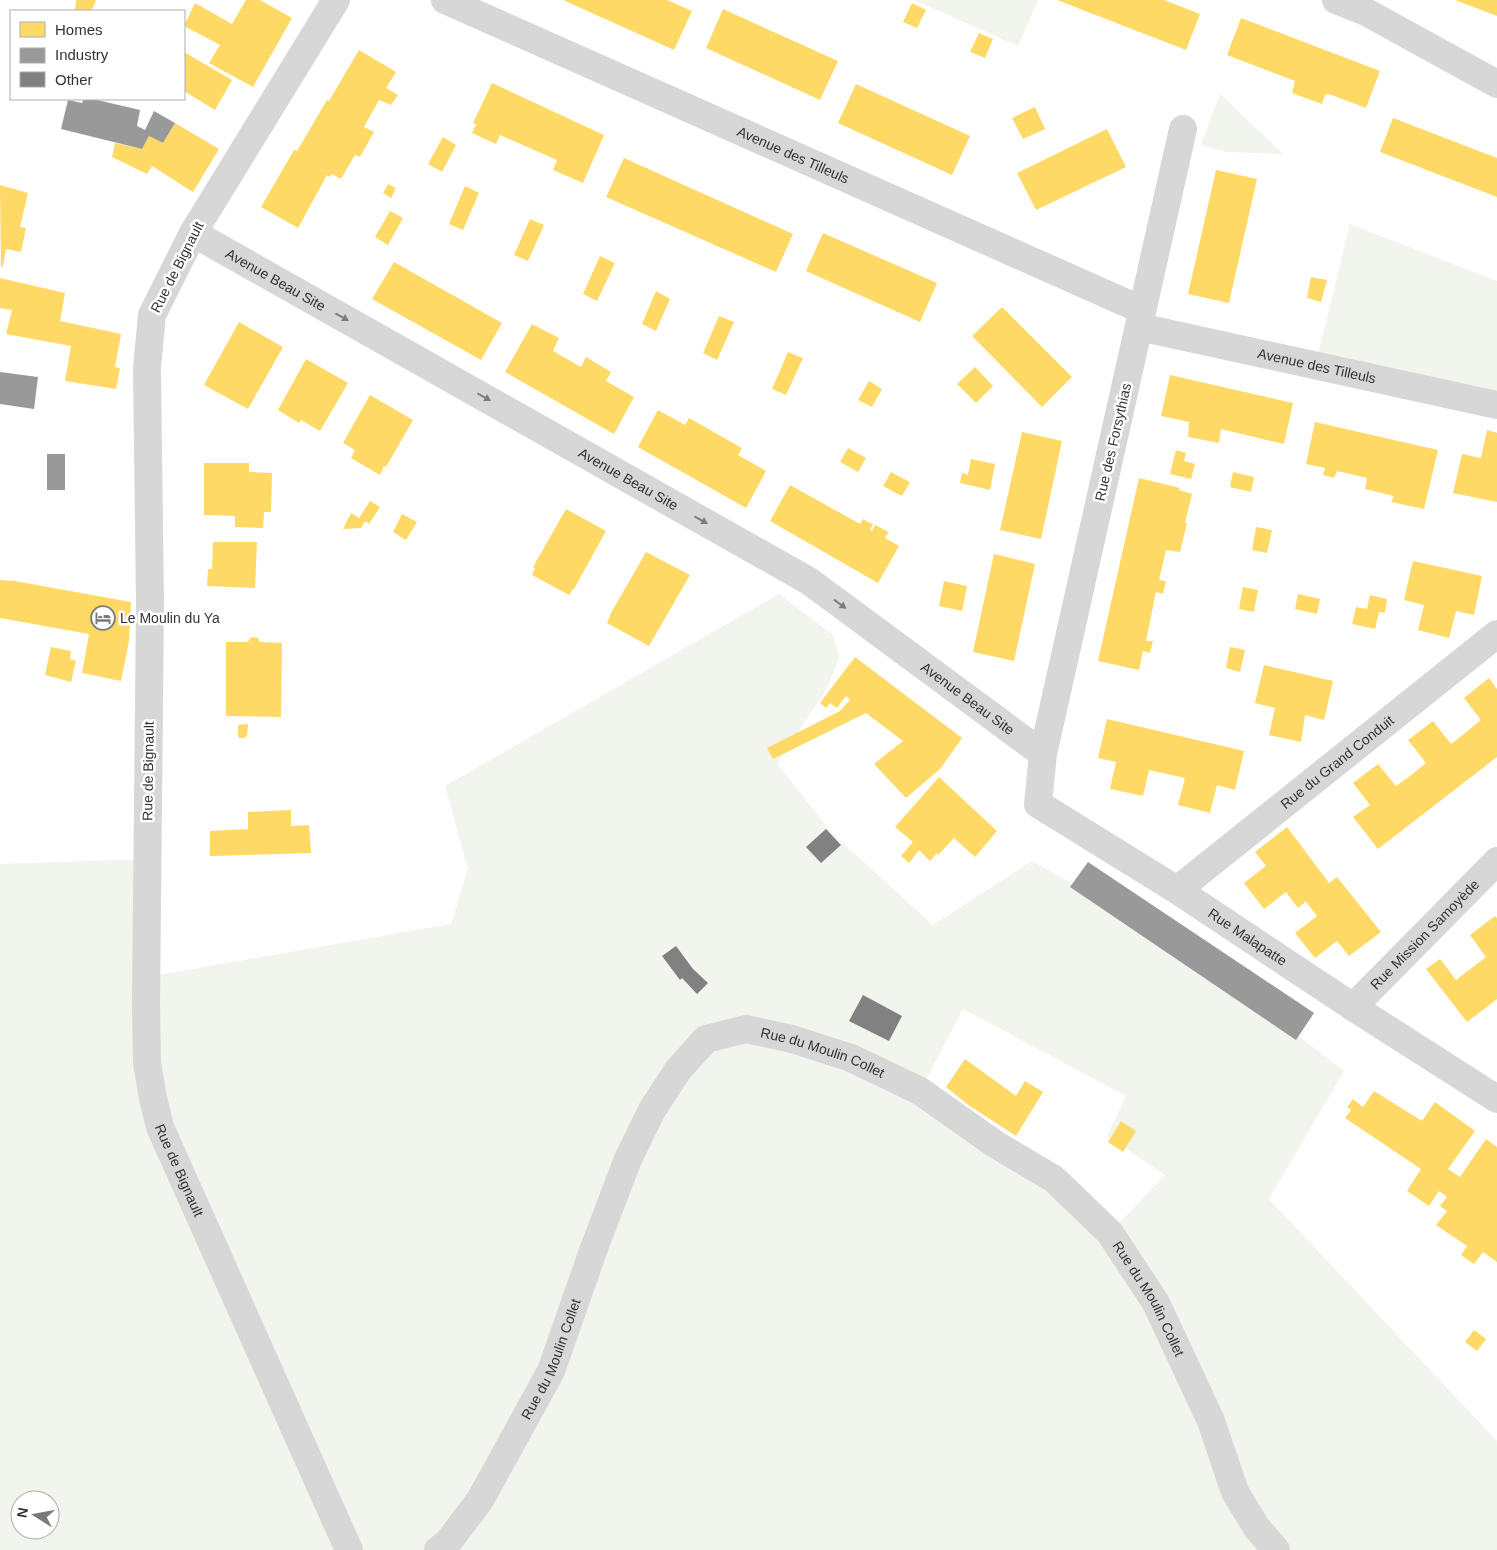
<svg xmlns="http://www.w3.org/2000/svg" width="1497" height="1550" font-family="Helvetica,sans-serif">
<rect width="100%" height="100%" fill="#fff"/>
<g fill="#f1f5ed" fill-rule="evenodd">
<polygon points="914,0 1038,0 1018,46"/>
<polygon points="1220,94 1283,154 1227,152 1201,145"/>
<polygon points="1350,224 1497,281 1497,405 1315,366"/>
<path d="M779,594L833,635L839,659L827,688L777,764L832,833L933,925L1032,861L1079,887L1287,1027L1344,1071L1269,1199L1497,1441V1550H0V864L148,859L146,977L451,924L468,869L445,786ZM963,1009L1126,1096L1107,1136L1165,1175L1110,1233L920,1091ZM20,1500H50V1530H20Z"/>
</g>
<g fill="#ffd966">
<polygon points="76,0 95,0 96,1 91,11 75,11"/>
<polygon points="246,0 260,0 292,18 253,87 209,63 220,45 184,26 195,3 232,24"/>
<polygon points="563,0 667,0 692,11 674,50"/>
<polygon points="1057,0 1164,0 1200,14 1186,50"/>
<polygon points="1455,0 1497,0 1497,16"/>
<polygon points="912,3 926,10 917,28 903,22"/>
<polygon points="723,9 838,61 820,100 706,48"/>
<polygon points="1241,18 1380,71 1366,108 1329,94 1325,95 1322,104 1292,93 1295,81 1227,55"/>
<polygon points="979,33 993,39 985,58 970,52"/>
<polygon points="359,50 396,72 386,88 398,95 391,105 379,100 364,127 374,132 360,157 355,155 341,179 332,174 330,177 327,175 298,228 261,207 294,150 297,151 327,100 329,101"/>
<polygon points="184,52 232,80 215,110 184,91"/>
<polygon points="492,83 604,135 583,183 553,170 557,160 500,135 496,144 472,133 476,124 473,123"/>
<polygon points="856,84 970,136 952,175 838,123"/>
<polygon points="1035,107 1045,129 1023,139 1012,118"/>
<polygon points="1393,118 1497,158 1497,197 1380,152"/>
<polygon points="175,123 219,149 193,192 152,166 147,174 112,157 115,143 142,149 149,136 163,143"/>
<polygon points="1107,129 1126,167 1036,210 1017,173"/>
<polygon points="443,137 456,145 442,172 428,164"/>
<polygon points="624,158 793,234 776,272 606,197"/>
<polygon points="1216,170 1257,179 1229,303 1188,294"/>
<polygon points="388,184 396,188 391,198 383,193"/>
<polygon points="0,185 28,193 20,227 26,228 21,252 6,249 3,266 2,265 1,269"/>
<polygon points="465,186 479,193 463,230 449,224"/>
<polygon points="390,211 403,218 388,245 375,237"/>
<polygon points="530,219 544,225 528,261 514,255"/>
<polygon points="823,233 937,283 920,322 806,271"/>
<polygon points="600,256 615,263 597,301 583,294"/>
<polygon points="394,262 502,323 481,360 372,299"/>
<polygon points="1311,277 1327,280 1321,302 1307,298"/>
<polygon points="0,278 65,293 60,321 121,334 115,367 120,368 116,389 65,381 71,346 6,334 12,310 0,308"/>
<polygon points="656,291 670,299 656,331 642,324"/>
<polygon points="1002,307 1072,377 1042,407 972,336"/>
<polygon points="719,316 734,322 717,360 703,353"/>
<polygon points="239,322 283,347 248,409 204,385"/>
<polygon points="532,324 559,338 553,351 581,367 586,357 611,372 606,381 634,397 614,434 505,372"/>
<polygon points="788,352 803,358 786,395 772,389"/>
<polygon points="306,359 348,383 320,431 301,420 299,423 278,410"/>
<polygon points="975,367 993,386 976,403 957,384"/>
<polygon points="1170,375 1293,403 1284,444 1221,429 1219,443 1188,437 1189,422 1161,416"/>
<polygon points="869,381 882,389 872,407 858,400"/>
<polygon points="370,395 413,420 386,467 384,466 380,475 351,458 355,450 343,443"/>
<polygon points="658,410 685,425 689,418 742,448 738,455 766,471 746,508 638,447"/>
<polygon points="1315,422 1438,450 1424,509 1391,502 1394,496 1365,489 1367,478 1337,471 1334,478 1323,475 1325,468 1306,464"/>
<polygon points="1487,430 1497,433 1497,502 1453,493 1462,454 1481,458"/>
<polygon points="1022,432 1062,441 1041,539 1000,530"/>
<polygon points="848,448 866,458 858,472 840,462"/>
<polygon points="1176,450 1186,453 1184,461 1195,464 1191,479 1170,474"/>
<polygon points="971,459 995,464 990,490 960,483 962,473 968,475"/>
<polygon points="204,463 249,463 249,472 272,473 271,512 264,512 263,528 235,527 235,516 204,515"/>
<polygon points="891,472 910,482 902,496 883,486"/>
<polygon points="1233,472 1254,477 1251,492 1230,487"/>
<polygon points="1139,478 1180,488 1179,490 1192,494 1185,523 1187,523 1180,552 1166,550 1159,580 1166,581 1163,594 1156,592 1146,641 1153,641 1150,653 1143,651 1139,670 1098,661"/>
<polygon points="790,485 860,524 863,519 866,521 873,524 870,530 872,531 875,525 889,532 885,538 899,546 878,583 770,521"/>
<polygon points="370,501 380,507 369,524 365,521 361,528 343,529 351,513 359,518"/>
<polygon points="566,509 606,531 574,589 573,589 569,595 532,575 535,568 533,567"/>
<polygon points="402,514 417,522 406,540 393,532"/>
<polygon points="1256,527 1272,530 1267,553 1252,550"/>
<polygon points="213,542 257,542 255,588 207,586 208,569 212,569"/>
<polygon points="646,552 690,575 649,646 607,623 611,613"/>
<polygon points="994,554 1035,564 1014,661 973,652"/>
<polygon points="1413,561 1482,576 1474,615 1456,611 1449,638 1418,630 1424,605 1404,600"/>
<polygon points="0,580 15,581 131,602 129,641 121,681 82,673 89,634 0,618"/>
<polygon points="944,581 967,586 962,611 939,606"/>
<polygon points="1243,587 1258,590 1254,612 1239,609"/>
<polygon points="1298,594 1320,599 1317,614 1295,609"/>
<polygon points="1370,595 1387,599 1385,613 1379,612 1375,629 1352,624 1356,607 1367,609"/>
<polygon points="254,637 258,638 260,642 282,643 281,717 226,716 226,642 248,642 250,638"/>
<polygon points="51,647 71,651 70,659 76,661 71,682 45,675"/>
<polygon points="1230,647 1245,650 1240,672 1226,668"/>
<polygon points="855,657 962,738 940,769 906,798 874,764 903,741 866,713 773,759 767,748 840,711 850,700 846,696 837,708 830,703 826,708 820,703"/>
<polygon points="1264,665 1333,681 1324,720 1305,715 1301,742 1269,735 1275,708 1255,703"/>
<polygon points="1489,678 1497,689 1497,757 1378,849 1353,817 1370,805 1353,783 1378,764 1396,786 1410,776 1426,763 1408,740 1433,721 1451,744 1465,733 1481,720 1464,698"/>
<polygon points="1107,719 1244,751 1235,790 1217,785 1210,813 1178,805 1185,778 1149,770 1143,796 1110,789 1116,762 1098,758"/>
<polygon points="248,724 247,736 244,738 239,738 238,733 238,725"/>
<polygon points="939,777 997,831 975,857 954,838 938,855 937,853 930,861 919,850 909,863 901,856 913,842 895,827"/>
<polygon points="291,810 291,826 309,825 311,853 210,856 210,831 248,829 248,812"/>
<polygon points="1287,827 1329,883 1337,877 1381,932 1349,956 1337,941 1315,958 1295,933 1317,916 1307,903 1306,901 1298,908 1286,892 1264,909 1244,883 1266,866 1255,852"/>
<polygon points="1495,916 1497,918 1497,999 1467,1022 1426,969 1440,959 1456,980 1486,957 1470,935"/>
<polygon points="965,1059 1016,1096 1025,1081 1043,1092 1016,1136 967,1104 946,1087"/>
<polygon points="1374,1091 1422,1121 1435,1102 1475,1131 1448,1169 1460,1177 1486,1139 1497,1147 1497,1262 1483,1252 1474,1264 1461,1255 1467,1246 1436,1225 1447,1211 1440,1206 1447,1197 1439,1191 1429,1206 1407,1191 1421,1169 1345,1118 1351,1110 1347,1107 1353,1099 1363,1107"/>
<polygon points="1121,1121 1136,1131 1123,1152 1108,1142"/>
<polygon points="1474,1330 1486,1339 1477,1351 1465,1342"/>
</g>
<g fill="#999">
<polygon points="84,99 93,99 140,110 137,126 145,130 154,111 175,123 163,143 149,136 142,149 61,129 68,100 82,103"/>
<polygon points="0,372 38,377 34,409 0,404"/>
<rect x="47" y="454" width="18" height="36"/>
<polygon points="1088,862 1314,1013 1296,1040 1070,887"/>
</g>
<g fill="#818181">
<polygon points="826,829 841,845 821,863 806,847"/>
<polygon points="676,946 693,969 708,983 697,994 682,978 680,980 662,956"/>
<polygon points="863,995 902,1016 889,1041 849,1021"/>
</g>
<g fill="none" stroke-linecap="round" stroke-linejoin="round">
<g stroke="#d7d7d7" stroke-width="28">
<path id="s1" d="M336,0L193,233L152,315L147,368L150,604L146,1005L147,1063L153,1098L160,1127L349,1550"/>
<path id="s2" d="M445,0L1142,310"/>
<polyline points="1336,0 1366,12 1497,84"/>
<path id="s3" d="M1183,129L1043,754L1038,804L1177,890L1353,1007L1497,1099"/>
<path id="s4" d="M193,233L809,581L1043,754"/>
<path id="s5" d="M1139,327L1497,405"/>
<path id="s6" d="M1177,890L1497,634"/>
<path id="s7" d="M1353,1007L1497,861"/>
<path id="s8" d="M438,1550L449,1541L480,1500L551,1371L593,1251L628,1159L652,1110L678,1070L706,1039L746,1029L792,1039L851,1058L920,1091L995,1144L1054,1179L1110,1233L1156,1303L1211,1421L1235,1492L1257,1528L1276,1550"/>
</g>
</g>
<defs><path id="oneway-solid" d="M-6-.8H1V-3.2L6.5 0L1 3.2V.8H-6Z" transform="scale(1.25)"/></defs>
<g fill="#7d7d7d">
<use href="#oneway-solid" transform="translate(342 317) rotate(29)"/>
<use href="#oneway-solid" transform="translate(484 397) rotate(29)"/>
<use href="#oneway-solid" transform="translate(701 520) rotate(29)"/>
<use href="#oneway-solid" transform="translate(840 604) rotate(36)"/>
</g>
<defs>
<g id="hotel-ring" transform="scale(1.25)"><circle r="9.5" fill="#fff" stroke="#7a7a7a" stroke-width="1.5"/><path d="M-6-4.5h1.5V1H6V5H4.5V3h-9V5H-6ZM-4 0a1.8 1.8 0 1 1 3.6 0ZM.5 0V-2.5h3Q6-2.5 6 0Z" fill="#7a7a7a"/></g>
</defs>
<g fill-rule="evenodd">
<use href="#hotel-ring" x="103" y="618"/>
</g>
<g text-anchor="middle" stroke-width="5" stroke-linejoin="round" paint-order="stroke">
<g font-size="14" fill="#333" stroke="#fff">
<text dy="5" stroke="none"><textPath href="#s2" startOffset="381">Avenue des Tilleuls</textPath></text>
<text transform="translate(177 267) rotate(-63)" y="5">Rue de Bignault</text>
<text dy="5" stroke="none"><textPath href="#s4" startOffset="95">Avenue Beau Site</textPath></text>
<text dy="5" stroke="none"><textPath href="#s5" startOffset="182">Avenue des Tilleuls</textPath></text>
<text transform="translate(1113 442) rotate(-77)" y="5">Rue des Forsythias</text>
<text dy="5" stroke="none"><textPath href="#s4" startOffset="500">Avenue Beau Site</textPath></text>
<text dy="5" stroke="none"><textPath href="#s4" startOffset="905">Avenue Beau Site</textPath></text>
<text dy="5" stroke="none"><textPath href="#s6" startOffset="205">Rue du Grand Conduit</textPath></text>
<text transform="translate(148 771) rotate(-89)" y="5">Rue de Bignault</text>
<text dy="5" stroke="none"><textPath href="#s7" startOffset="102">Rue Mission Samoyède</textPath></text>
<text dy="5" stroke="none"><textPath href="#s3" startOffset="939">Rue Malapatte</textPath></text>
<text dy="5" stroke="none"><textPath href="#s8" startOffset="704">Rue du Moulin Collet</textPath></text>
<text dy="5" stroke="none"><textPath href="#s1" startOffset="1226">Rue de Bignault</textPath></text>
<text dy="5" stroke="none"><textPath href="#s8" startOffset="1124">Rue du Moulin Collet</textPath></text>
<text dy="5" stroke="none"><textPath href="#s8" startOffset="224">Rue du Moulin Collet</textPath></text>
</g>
<g font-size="14" fill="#333" stroke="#fff" text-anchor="start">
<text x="120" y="623">Le Moulin du Ya</text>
</g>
</g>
<rect x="10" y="10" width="175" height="90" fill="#ffffff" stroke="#adadad"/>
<rect x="20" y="22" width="25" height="15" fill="#ffd966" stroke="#adadad"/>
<text x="55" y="35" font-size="15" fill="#333333">Homes</text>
<rect x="20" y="48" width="25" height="15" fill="#999999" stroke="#adadad"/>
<text x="55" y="60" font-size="15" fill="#333333">Industry</text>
<rect x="20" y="72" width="25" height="15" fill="#818181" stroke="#adadad"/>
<text x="55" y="85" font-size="15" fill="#333333">Other</text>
<g transform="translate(35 1515) rotate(281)"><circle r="24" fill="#ffffff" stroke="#adadad"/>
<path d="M0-4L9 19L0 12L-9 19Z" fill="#7a7a7a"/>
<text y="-8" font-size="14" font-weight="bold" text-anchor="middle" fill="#333333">N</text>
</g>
</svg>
